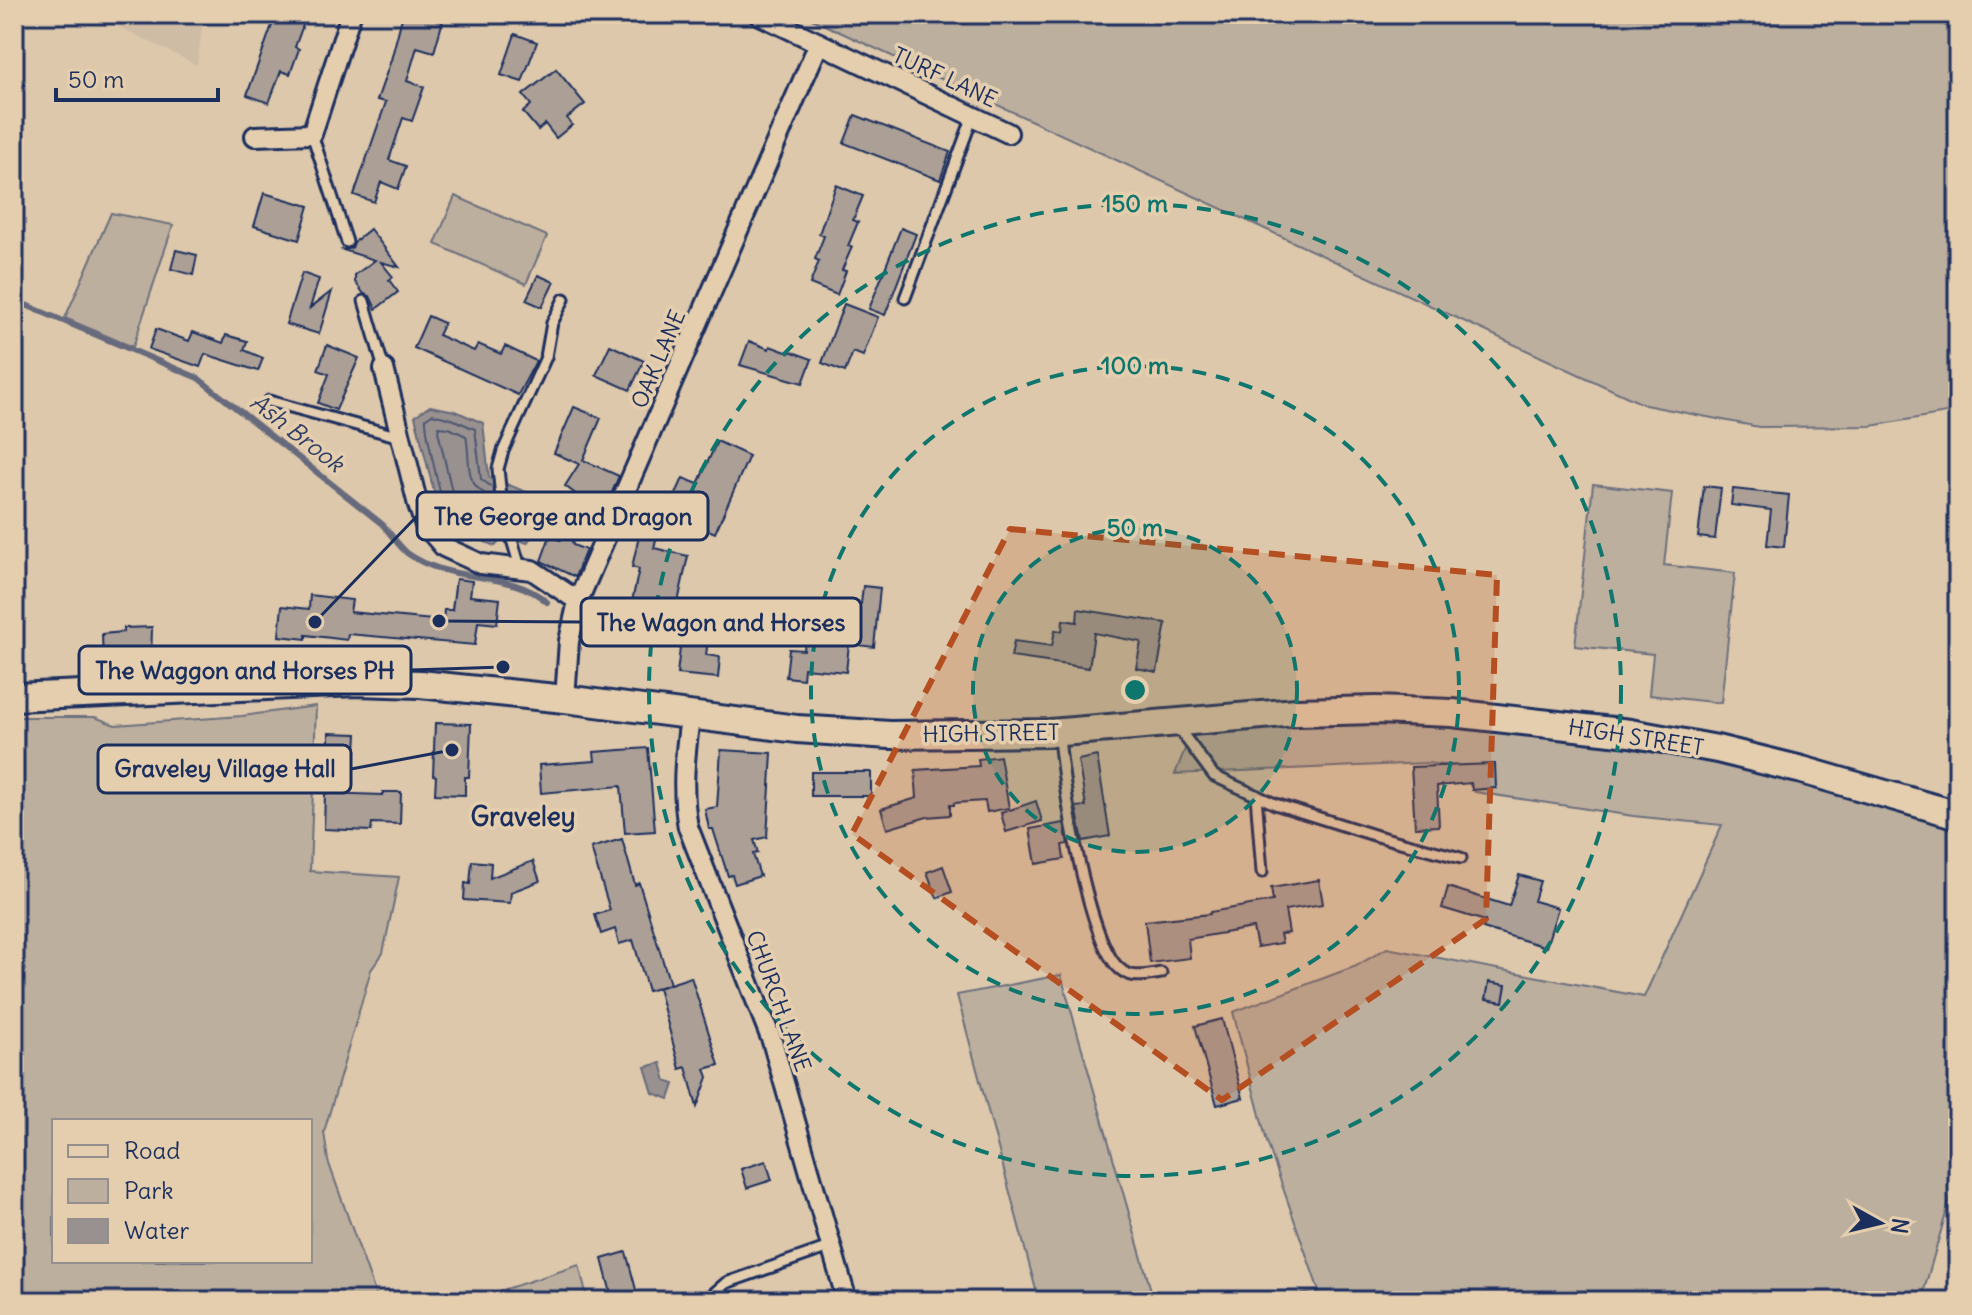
<svg xmlns="http://www.w3.org/2000/svg" width="1972" height="1315" font-family="Delius,sans-serif">
<rect width="100%" height="100%" fill="#ddc8ab"/>
<filter id="ink" filterUnits="userSpaceOnUse"><feTurbulence type="fractalNoise" baseFrequency=".0125" numOctaves="2"/><feDisplacementMap in="SourceGraphic" scale="16" xChannelSelector="R" yChannelSelector="G"/><feConvolveMatrix kernelMatrix="1 2 1 2 8 2 1 2 1" color-interpolation-filters="sRGB"/></filter>
<g filter="url(#ink)">
<polygon fill="#cebca5" points="93,14 204,14 197,65"/>
<g fill="#bdaf9e" stroke="#6c6f7e" stroke-width="2" fill-rule="evenodd">
<polygon points="801,14 1919,14 1958,31 1958,411 1871,426 1759,427 1645,405"/>
<polygon points="455,196 547,236 526,284 435,244"/>
<polygon points="111,213 173,225 133,347 65,318"/>
<polygon points="1593,484 1672,493 1664,565 1735,573 1721,703 1649,695 1653,654 1575,646"/>
<path d="M316,706L310,871L399,877L383,953L371,970L324,1132L328,1161L378,1301H14V717H95L115,725L242,716ZM54,1121H310V1261H54Z"/>
<polygon points="1443,719 1711,757 1958,826 1958,1171 1921,1301 1261,1301 1319,1291 1267,1142 1233,1012 1356,966 1387,948 1644,997 1722,825 1633,816 1475,792 1457,767 1427,763 1175,774 1191,734 1252,720"/>
<polygon points="1061,975 1154,1301 1039,1301 957,995"/>
<polygon points="579,1265 588,1301 469,1301"/>
</g>
<g fill="#989190" stroke="#666a7c" stroke-width="2">
<polygon points="430,406 455,411 483,423 489,477 554,503 527,543 507,535 495,546 456,530 440,516 415,416"/>
<polygon points="661,1063 666,1081 674,1084 669,1099 653,1093 645,1067"/>
</g>
<g fill="none" stroke-linecap="round" stroke-linejoin="round">
<g stroke="#4d5672" stroke-width="2">
<path d="M493,488L481,479L475,429L452,419L432,414L426,418C425,429 441,503 447,511C457,525 477,530 492,536L502,529"/>
<path d="M495,499C461,485 472,466 466,436L449,428L439,427L438,431L455,505L466,514L489,524L499,519"/>
</g>
<path stroke="#666a7c" stroke-width="6" d="M14,300L198,378L382,524C390,533 398,545 407,553C451,585 509,569 547,602"/>
</g>
<g fill="#ab9f96" stroke="#1b2f5e" stroke-width="2">
<polygon points="276,14 307,14 295,47 299,49 290,74 281,71 269,103 247,95"/>
<polygon points="403,14 433,14 444,17 434,52 417,47 407,81 424,87 412,121 403,118 389,160 406,166 398,189 381,182 374,202 354,195 386,102 377,100 391,60"/>
<polygon points="515,34 537,42 522,82 501,75"/>
<polygon points="556,69 585,104 567,118 572,125 556,138 545,124 538,130 523,112 531,105 523,95"/>
<polygon points="855,115 950,152 940,180 844,143"/>
<polygon points="836,185 863,196 853,220 858,222 848,246 852,247 842,270 846,271 837,295 810,284 819,261 815,259 824,236 819,234"/>
<polygon points="264,193 309,206 299,240 254,226"/>
<polygon points="901,228 916,234 885,315 869,309"/>
<polygon points="370,229 399,267 381,262 393,277 389,280 398,292 376,309 370,296 364,294 355,282 355,275 375,260 343,250 352,248 354,242"/>
<polygon points="176,250 197,255 193,275 171,269"/>
<polygon points="302,273 319,279 310,308 332,291 319,334 286,324"/>
<polygon points="538,275 554,282 542,307 526,300"/>
<polygon points="844,304 878,317 863,356 853,352 845,372 822,363"/>
<polygon points="428,316 444,323 438,335 474,351 478,344 501,354 505,346 536,361 518,395 414,348"/>
<polygon points="156,329 189,341 193,332 223,343 226,335 247,341 244,350 263,358 258,371 205,354 200,367 149,349"/>
<polygon points="749,341 769,349 770,346 789,353 790,351 812,359 803,383 740,365"/>
<polygon points="327,345 359,358 336,410 318,403 329,374 318,370"/>
<polygon points="610,345 644,361 630,390 596,375"/>
<polygon points="574,407 601,418 583,460 619,476 605,509 585,501 565,486 579,464 554,453"/>
<polygon points="717,441 749,456 715,533 668,512 683,478 698,484"/>
<polygon points="1704,486 1721,488 1715,539 1698,537"/>
<polygon points="1733,489 1789,495 1784,547 1767,545 1771,510 1731,505"/>
<polygon points="642,523 659,527 654,548 688,556 675,616 631,606 639,569 632,567"/>
<polygon points="570,533 573,545 586,550 575,577 541,561 550,536 560,540"/>
<polygon points="456,579 472,581 470,596 500,599 497,624 478,622 475,645 348,634 347,640 306,635 306,639 279,636 282,606 309,609 310,595 352,600 350,612 443,621 444,610 452,610"/>
<polygon points="863,586 880,588 874,647 849,644 846,672 804,668 803,679 786,677 789,649 804,650 806,628 841,632 845,602 861,604"/>
<polygon points="1078,609 1166,623 1157,672 1136,668 1141,642 1094,633 1089,668 1011,657 1014,641 1052,646 1055,630 1062,631 1063,620 1077,622"/>
<polygon points="152,627 151,663 110,665 110,662 103,662 102,634 124,632 124,628"/>
<polygon points="682,631 709,633 706,655 720,657 718,678 677,674"/>
<polygon points="435,723 471,724 469,777 465,777 465,795 435,794 436,776 433,775"/>
<polygon points="329,733 357,734 356,751 329,750"/>
<polygon points="648,748 655,831 625,833 621,786 541,793 539,765 595,761 594,752"/>
<polygon points="721,750 772,753 767,837 754,840 758,853 753,854 760,876 735,884 732,875 728,876 713,829 709,829 705,809 717,807"/>
<polygon points="1000,756 1009,808 987,812 985,801 954,803 954,805 950,805 950,815 927,817 887,829 881,809 917,798 915,770 979,766 978,759"/>
<polygon points="1097,756 1110,836 1083,841 1076,807 1086,806 1078,760"/>
<polygon points="1495,764 1496,788 1472,790 1471,783 1437,786 1439,826 1415,827 1411,767"/>
<rect x="811" y="772" width="60" height="24"/>
<polygon points="383,792 401,792 400,824 372,823 371,831 324,829 325,793 383,795"/>
<polygon points="1036,801 1042,821 1006,832 1001,813"/>
<polygon points="1064,823 1068,844 1062,845 1064,859 1036,864 1030,829"/>
<polygon points="622,839 635,885 639,883 670,984 648,991 633,940 619,944 615,929 601,934 595,915 610,910 591,848"/>
<polygon points="472,861 491,863 490,878 533,861 540,881 511,892 510,903 464,900 465,883 470,884"/>
<polygon points="943,866 952,892 937,898 927,872"/>
<polygon points="1519,875 1540,881 1534,901 1558,908 1546,947 1483,928 1485,921 1442,908 1448,887 1509,906"/>
<polygon points="1319,880 1323,904 1285,910 1289,933 1280,934 1282,943 1257,947 1253,928 1188,939 1190,958 1150,963 1145,921 1210,914 1210,912 1273,901 1271,888"/>
<polygon points="691,977 719,1065 705,1069 708,1077 697,1107 686,1067 680,1069 658,988"/>
<polygon points="1489,982 1506,985 1503,1002 1486,999"/>
<polygon points="1222,1019 1243,1098 1217,1105 1195,1026"/>
<polygon points="766,1161 772,1180 747,1188 741,1169"/>
<polygon points="626,1252 639,1301 613,1301 602,1259"/>
</g>
<g fill="none" stroke-linecap="round" stroke-linejoin="round">
<g stroke="#1b2f5e" stroke-width="15">
<g id="lane">
<polyline points="312,134 347,242"/>
<polyline points="905,298 973,116"/>
<polyline points="364,301 384,369"/>
<polyline points="269,401 400,437"/>
<polyline points="520,567 502,506 498,469 503,451 546,357 552,323 564,299"/>
<polyline points="1176,725 1214,776 1275,804 1377,836 1461,858"/>
<path d="M1059,736C1062,779 1088,944 1120,969C1132,980 1147,975 1161,973"/>
<polyline points="1256,795 1262,872"/>
<polyline points="564,1301 565,1301"/>
<polyline points="705,1301 726,1283 832,1246"/>
</g>
</g>
<g stroke="#1b2f5e" stroke-width="24">
<g id="street">
<polyline points="758,14 1008,133"/>
<polyline points="255,136 312,134 351,14"/>
<polyline points="384,369 418,505 425,525 444,547 481,564 532,570 578,601"/>
<polyline points="565,699 569,641 578,601 819,43"/>
<path d="M690,717C685,755 681,789 688,827L772,1041L847,1301"/>
</g>
</g>
<g stroke="#1b2f5e" stroke-width="32">
<polyline id="secondary" points="14,697 357,682 420,684 565,699 797,729 890,735 1050,733 1297,712 1376,710 1452,713 1630,733 1717,749 1802,770 1958,815"/>
</g>
<use href="#lane" stroke="#e5ceae" stroke-width="9"/>
<use href="#street" stroke="#e5ceae" stroke-width="18"/>
<use href="#secondary" stroke="#e5ceae" stroke-width="26"/>
</g>
</g>
<path fill="#b54e20" fill-opacity="0.2" stroke="#b54e20" stroke-width="6" stroke-dasharray="16 10" stroke-linejoin="round" d="M1010,529L1497,575L1486,919L1222,1100L852,834Z"/>
<circle cx="1135" cy="690" r="162" fill="#0f766e" fill-opacity=".12"/>
<g fill="none" stroke="#0f766e" stroke-width="4" stroke-dasharray="14 10">
<circle cx="1135" cy="690" r="162"/>
<circle cx="1135" cy="690" r="324"/>
<circle cx="1135" cy="690" r="486"/>
</g>
<g text-anchor="middle" stroke-width="7" stroke-linejoin="round" paint-order="stroke">
<g font-size="22" fill="#1b2f5e" stroke="#e5ceae">
<text transform="translate(945 77) rotate(25)" y="8">TURF LANE</text>
<text transform="translate(658 359) rotate(-67)" y="8">OAK LANE</text>
<text transform="translate(991 733) rotate(-1)" y="8">HIGH STREET</text>
<text transform="translate(1636 737) rotate(9)" y="8">HIGH STREET</text>
<text transform="translate(779 1001) rotate(70)" y="8">CHURCH LANE</text>
</g>
<g font-size="24" font-style="italic" fill="#2e3e66" stroke="#e5ceae">
<text transform="translate(297 433) rotate(38)" y="8">Ash Brook</text>
</g>
<g font-size="26" font-weight="bold" fill="#1b2f5e" stroke="#e5ceae">
<text x="523" y="826">Graveley</text>
</g>
</g>
<circle cx="1135" cy="690" r="12" fill="#0f766e" stroke="#e5ceae" stroke-width="4"/>
<g font-size="24" text-anchor="middle" font-weight="bold" fill="#0f766e" stroke="#e5ceae" stroke-width="7" stroke-linejoin="round" paint-order="stroke">
<text x="1135" y="212">150 m</text>
<text x="1135" y="374">100 m</text>
<text x="1135" y="536">50 m</text>
</g>
<path fill="none" stroke="#1b2f5e" stroke-width="3" d="M315 622L417 516M439 621L581 622M503 667L411 670M452 750L351 769"/>
<g fill="#1b2f5e" stroke="#e5ceae" stroke-width="3">
<circle cx="315" cy="622" r="8"/>
<circle cx="439" cy="621" r="8"/>
<circle cx="503" cy="667" r="8"/>
<circle cx="452" cy="750" r="8"/>
</g>
<g fill="#e5ceae" stroke="#1b2f5e" stroke-width="3">
<rect x="417" y="492" width="291" height="48" rx="8"/>
<rect x="581" y="598" width="280" height="48" rx="8"/>
<rect x="79" y="646" width="332" height="48" rx="8"/>
<rect x="98" y="745" width="253" height="48" rx="8"/>
</g>
<g font-size="24" text-anchor="middle" font-weight="bold" fill="#1b2f5e">
<text x="563" y="525">The George and Dragon</text>
<text x="721" y="631">The Wagon and Horses</text>
<text x="245" y="679">The Waggon and Horses PH</text>
<text x="225" y="777">Graveley Village Hall</text>
</g>
<rect width="1972" height="1315" fill="none" stroke="#e5ceae" stroke-width="48"/>
<rect x="24" y="24" width="1924" height="1267" fill="none" stroke="#1b2f5e" stroke-width="3" filter="url(#ink)"/>
<rect x="52" y="1119" width="260" height="144" fill="#e5ceae" stroke="#948e8e" stroke-width="2"/>
<rect x="68" y="1145" width="40" height="12" fill="#e5ceae" stroke="#948e8e" stroke-width="2"/>
<text x="124" y="1159" font-size="24" fill="#1b2f5e">Road</text>
<rect x="68" y="1179" width="40" height="24" fill="#bdaf9e" stroke="#948e8e" stroke-width="2"/>
<text x="124" y="1199" font-size="24" fill="#1b2f5e">Park</text>
<rect x="68" y="1219" width="40" height="24" fill="#989190" stroke="#948e8e" stroke-width="2"/>
<text x="124" y="1239" font-size="24" fill="#1b2f5e">Water</text>
<g transform="translate(1880 1223) rotate(98)" stroke="#e5ceae" stroke-width="6" paint-order="stroke">
<path d="M0-6L14 30L0 20L-14 30Z" fill="#1b2f5e"/>
<text y="-12" font-size="22" font-weight="bold" text-anchor="middle" fill="#1b2f5e">N</text>
</g>
<path d="M56 88v12h162v-12" fill="none" stroke="#1b2f5e" stroke-width="4"/>
<text x="68" y="88" font-size="24" fill="#1b2f5e" stroke="#e5ceae" stroke-width="6" paint-order="stroke">50 m</text>
</svg>
